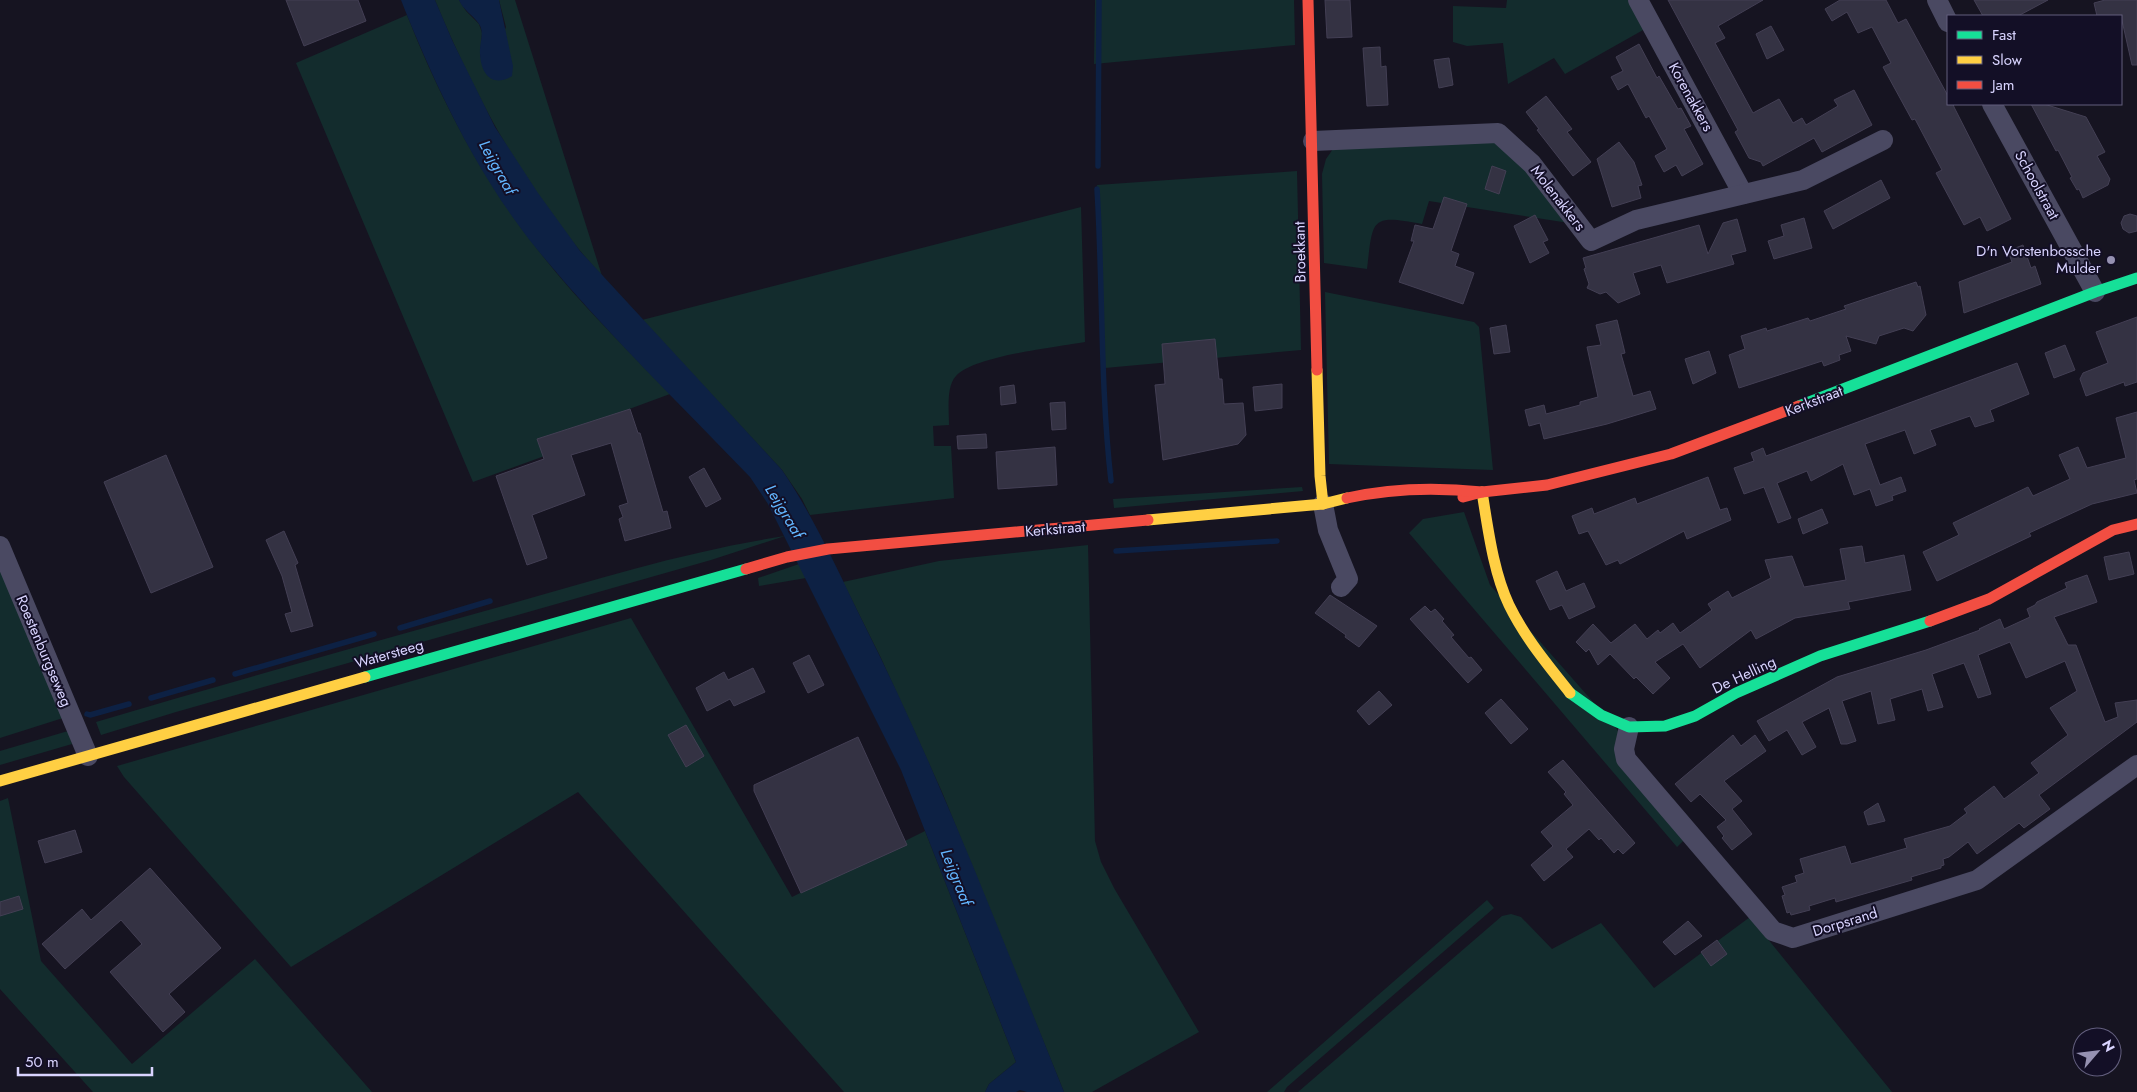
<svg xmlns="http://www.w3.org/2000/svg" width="2137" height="1092" font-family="Jost,sans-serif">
<rect width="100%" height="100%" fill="#161421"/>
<g fill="#132c2d">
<path d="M435,0H459L466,11L479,24L482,33L480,55L486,73L506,27L499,0H515L602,276C529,196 476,100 435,0Z"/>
<polygon points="1095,0 1294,0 1295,45 1094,64"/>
<polygon points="1507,0 1640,0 1652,25 1565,74 1554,58 1508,84 1503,43 1467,46 1453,42 1453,6 1506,8"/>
<path d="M407,15C439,97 481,177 535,246C575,299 624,346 670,394L556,436L561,450L473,482L296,63Z"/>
<path d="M1506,134L1569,223L1429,201L1422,224C1370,214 1373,219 1367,269L1324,263L1322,174L1326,159L1333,149Z"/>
<polygon points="1297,171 1301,350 1105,368 1097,185"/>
<path d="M1081,207L1085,342C1057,347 974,356 956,376C946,386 949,411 949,425L933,426L934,446H951L954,498L810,515L802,499L782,470L642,320Z"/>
<polygon points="1325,292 1474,322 1479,327 1493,470 1329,464"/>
<polygon points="1302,487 1303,491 1114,508 1113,499"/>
<polygon points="1464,512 1490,585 1616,728 1686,838 1677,847 1409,533 1423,519"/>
<path d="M785,536L711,560L176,712L101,735L96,722C227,683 360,646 492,609C588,582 685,551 785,536Z"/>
<polygon points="1088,545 1095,841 1101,862 1114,888 1199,1032 1092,1092 1064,1092 942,792 880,656 843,582 939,561"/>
<polygon points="799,564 806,578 759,586 758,578"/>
<polygon points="0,566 63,718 0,738"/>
<polygon points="631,618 792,897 925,831 1016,1062 989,1084 985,1092 844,1092 578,792 291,967 124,777 117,766"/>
<polygon points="68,731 72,744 0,765 0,751"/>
<polygon points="8,798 41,961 132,1064 255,959 372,1092 93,1092 0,989 0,801"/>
<polygon points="1487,900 1494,908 1287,1087 1284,1092 1267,1092"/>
<polygon points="1511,914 1521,917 1552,949 1601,923 1654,988 1750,917 1892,1092 1298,1092 1502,916"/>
</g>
<g fill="#0d2144">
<path d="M401,0H435L453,42L495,127L538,193L580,251L782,470C814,517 837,569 862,620C939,773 1000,933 1064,1092H1027L1020,1090L1016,1092H985L989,1084L1016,1062L901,770L768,504L750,477C678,402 602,329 536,248C477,175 435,86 401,0Z"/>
<path d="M459,0H499L513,66L512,76C492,88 481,74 480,54C479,44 485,33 479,24C473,15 463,10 459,0Z"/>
</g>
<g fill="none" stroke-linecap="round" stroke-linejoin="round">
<g stroke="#0d2144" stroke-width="5.5">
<polyline points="1098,166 1099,0"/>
<path d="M1097,189C1103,286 1100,384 1111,481"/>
<polyline points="1116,551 1277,541"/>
<polyline points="400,628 490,601"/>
<polyline points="235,674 374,634"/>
<polyline points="151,698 213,680"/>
<polyline points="87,714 90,715 129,704"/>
</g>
</g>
<g fill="#343243" stroke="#433f54">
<polygon points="286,0 358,0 366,21 304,46"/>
<polygon points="1325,0 1350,0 1352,37 1327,38"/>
<polygon points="1668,0 1763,0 1718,26 1725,38 1715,43 1753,113 1779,99 1793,123 1802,118 1806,125 1838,106 1834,100 1854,90 1872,125 1822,152 1814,138 1763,166 1761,162 1749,158 1735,132 1738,130"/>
<polygon points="1840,0 1886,0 1898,23 1906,19 1948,96 1948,104 1953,104 1954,107 2011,219 1987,231 1980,217 1964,225 1936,173 1942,170 1915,119 1912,120 1883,67 1891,63 1872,27 1858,33 1847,12 1832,21 1825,9"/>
<polygon points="1974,0 2048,0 2018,16 1983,16"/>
<polygon points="2105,0 2137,0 2137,65 2132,65 2121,16 2097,16 2094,3"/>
<polygon points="1771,26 1784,50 1767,59 1756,34"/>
<polygon points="1639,44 1657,78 1659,76 1678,109 1681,108 1691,126 1684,129 1703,164 1682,176 1676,165 1664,172 1655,156 1667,149 1649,116 1646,118 1628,84 1618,90 1611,77 1623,71 1616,57"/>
<polygon points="1380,47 1381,67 1386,66 1388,105 1367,106 1363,48"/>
<polygon points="1449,58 1453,85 1439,88 1434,60"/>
<polygon points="1546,96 1572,129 1567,132 1591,162 1573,176 1537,130 1539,129 1526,112"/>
<polygon points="2031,104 2044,104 2086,117 2105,152 2097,156 2110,179 2108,185 2083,198 2079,189 2077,190 2070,178 2072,177 2058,150 2056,151"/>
<polygon points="1619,142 1634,162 1642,185 1638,186 1641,198 1612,207 1597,159"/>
<polygon points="1492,166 1506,171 1499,194 1485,189"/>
<polygon points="1881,180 1890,198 1833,229 1824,211"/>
<polygon points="1444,197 1467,204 1451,251 1459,254 1455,266 1474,273 1463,304 1399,282 1414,241 1411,241 1415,225 1433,229"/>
<polygon points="2130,214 2137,216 2137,231 2129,233 2123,229 2121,223 2124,216"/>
<polygon points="1535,215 1548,240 1543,242 1549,253 1530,263 1514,226"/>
<polygon points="1804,218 1812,248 1774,259 1768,241 1784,236 1781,225"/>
<polygon points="1737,219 1746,251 1731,255 1734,264 1667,283 1661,265 1633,273 1640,294 1618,303 1606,292 1600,294 1587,288 1589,284 1584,269 1586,268 1583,258 1699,225 1708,254 1723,223"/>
<polygon points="2023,245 2031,268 2035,266 2041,284 1964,313 1959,282 2012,262 2008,251"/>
<polygon points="1916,282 1918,287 1920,286 1926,315 1913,331 1904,328 1879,336 1876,344 1846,336 1851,351 1839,355 1840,360 1824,366 1822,361 1739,388 1729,355 1745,349 1741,336 1766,328 1767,331 1808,318 1810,321 1846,309 1844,306"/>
<polygon points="2137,317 2137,382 2125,386 2124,382 2086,396 2080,379 2083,373 2108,363 2096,332"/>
<polygon points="1617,320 1625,353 1621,354 1633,396 1650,391 1656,409 1607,424 1544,439 1540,423 1529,426 1525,410 1544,405 1546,414 1580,405 1580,402 1598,397 1587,347 1601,345 1596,325"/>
<polygon points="1506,325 1510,352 1494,354 1490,328"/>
<polygon points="1215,339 1219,379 1222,379 1224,404 1243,403 1246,435 1238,444 1163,460 1155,385 1165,384 1162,344"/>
<polygon points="2065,345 2075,370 2054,378 2045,353"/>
<polygon points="1709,351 1716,373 1693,384 1685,359"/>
<polygon points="2017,363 2029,394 1990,410 1994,421 1975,427 1970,416 1930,430 1936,445 1914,454 1905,430 1865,444 1880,485 1901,477 1906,491 1892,496 1893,500 1876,506 1870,489 1854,495 1843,464 1811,481 1807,471 1777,483 1791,518 1778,523 1764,487 1744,494 1734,468 1754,461 1751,453 1763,448 1766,456"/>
<polygon points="1282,384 1282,408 1255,411 1253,387"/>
<polygon points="1014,385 1016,403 1001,405 1000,387"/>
<polygon points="1065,402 1066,429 1052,430 1050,403"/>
<polygon points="630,409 638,433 640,433 663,512 667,511 671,528 625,541 619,519 623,517 619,506 628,503 611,443 571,455 585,495 532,515 547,558 527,565 496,476 544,459 537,439"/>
<polygon points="2137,412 2137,479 2134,480 2137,493 2092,504 2029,533 2031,536 1937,581 1923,552 1959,535 1953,523 2028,487 2033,496 2070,479 2059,455 2078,447 2087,468 2126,458 2116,418"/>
<polygon points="986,434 987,448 958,449 957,436"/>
<polygon points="1055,447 1057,485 998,489 996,452"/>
<polygon points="166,455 213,567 151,593 104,482"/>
<polygon points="704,468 721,499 706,507 689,477"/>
<polygon points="1708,477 1720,510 1727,508 1731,520 1687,539 1684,531 1620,564 1618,560 1606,565 1588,531 1579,534 1572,516 1592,508 1594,514 1635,498 1637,504"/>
<polygon points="1822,509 1828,523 1803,534 1798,519"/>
<polygon points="284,531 298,563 295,565 313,626 291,632 285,614 292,612 282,576 266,540"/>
<polygon points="1862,546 1865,563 1904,555 1911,590 1848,602 1850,609 1795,618 1756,639 1751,630 1700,668 1683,644 1655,662 1670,678 1653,694 1636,677 1634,679 1610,654 1598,665 1589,649 1586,652 1576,642 1593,624 1611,643 1635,624 1647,639 1658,630 1660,633 1673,623 1680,633 1712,610 1708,604 1728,591 1732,598 1771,578 1765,560 1792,556 1804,587 1846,580 1840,549"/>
<polygon points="2129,552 2134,574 2109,580 2104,557"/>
<polygon points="1557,571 1566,591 1584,583 1595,607 1569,619 1562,605 1550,610 1536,581"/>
<polygon points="2087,575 2097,602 2054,617 2068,645 2076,645 2105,722 2118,717 2115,703 2137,700 2137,722 2039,795 2050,809 2024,828 2019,823 1977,854 1968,842 1949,857 1943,859 1944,865 1941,866 1941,868 1911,877 1912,880 1836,902 1835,898 1809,906 1810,910 1791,915 1790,912 1787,913 1782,896 1785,895 1782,887 1797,882 1795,876 1804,873 1800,859 1845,846 1851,864 1907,848 1904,839 1950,826 1967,813 1964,809 1994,786 2004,799 2039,773 2031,763 2068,735 2050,708 2077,691 2065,661 2026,678 2010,642 1978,655 1991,694 1978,698 1964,663 1932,674 1943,707 1928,711 1922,689 1890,699 1895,720 1878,724 1871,691 1842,701 1856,741 1847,744 1841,744 1829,708 1802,722 1816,747 1802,755 1787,730 1769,741 1757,721 1837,677 1926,650 1980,630 1979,629 2000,619 2004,629 2030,617 2027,609 2035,605 2037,602 2067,588 2065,583"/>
<polygon points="1330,595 1377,626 1359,647 1345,637 1346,635 1315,613"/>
<polygon points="1425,606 1431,612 1435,609 1444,619 1442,621 1454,635 1451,637 1469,658 1471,657 1482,670 1468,683 1410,619"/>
<polygon points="809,655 824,685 808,693 793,663"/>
<polygon points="753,668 765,692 734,706 730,699 707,711 696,688 724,672 728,680"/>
<polygon points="1379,691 1392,705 1369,725 1357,711"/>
<polygon points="1501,699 1528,729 1511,744 1485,713"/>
<polygon points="686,725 704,756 686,767 668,735"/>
<polygon points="1733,735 1741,746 1755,735 1766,751 1724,781 1742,801 1732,809 1752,834 1732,850 1722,838 1724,836 1717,827 1726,820 1700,794 1691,802 1675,784"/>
<polygon points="858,737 907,845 801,893 754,791 754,785"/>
<polygon points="1563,760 1635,843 1623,854 1618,849 1614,853 1601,838 1599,840 1589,829 1566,849 1573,857 1544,881 1531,865 1553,846 1541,832 1573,805 1564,794 1566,792 1548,772"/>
<polygon points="1878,803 1885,821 1868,825 1864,812"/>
<polygon points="75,830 82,852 45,863 38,841"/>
<polygon points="150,868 221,948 169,994 185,1012 163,1032 110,972 142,944 121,920 65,969 42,944 82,909 91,920"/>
<polygon points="19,896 23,909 0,916 0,902"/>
<polygon points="1688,921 1702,936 1675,955 1663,942"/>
<polygon points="1717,940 1727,954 1711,966 1701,952"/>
</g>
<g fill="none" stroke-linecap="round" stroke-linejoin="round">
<g stroke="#4a4962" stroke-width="20">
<polyline points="1638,0 1743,194"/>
<polyline points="1937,0 1948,22"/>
<polyline points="1992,104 2095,292"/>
<polyline points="1313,141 1498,133 1532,164 1591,241 1636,220 1803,180 1883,140"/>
<polyline points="1323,504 1328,530 1348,579 1341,587"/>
<polyline points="0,546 88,756"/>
<polyline points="1629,727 1624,749 1626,759 1773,931 1793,938 1977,880 2137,765"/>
</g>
<g stroke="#16e098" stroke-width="11">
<polyline points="1799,406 2095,292 2137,278"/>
<polyline points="365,677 746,569"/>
<polyline points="1570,693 1601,715 1629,727 1665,726 1695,716 1736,693 1820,656 1930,621"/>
</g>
<g stroke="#ffcf43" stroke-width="11">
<polyline points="1317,370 1320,476 1323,504"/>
<path d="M1482,492C1488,528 1493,571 1509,605C1525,638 1548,665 1570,693"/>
<polyline points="1148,520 1323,504 1347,498"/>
<polyline points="0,781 365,677"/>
</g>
<g stroke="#f24e42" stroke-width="11">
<polyline points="1308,0 1317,370"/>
<polyline points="1463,497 1482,492 1547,485 1671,454 1799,406"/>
<path d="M1347,498C1392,488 1436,487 1482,492"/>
<polyline points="746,569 787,557 828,549 1148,520"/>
<polyline points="1930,621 1989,599 2113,530 2137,524"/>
</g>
</g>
<circle fill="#9591b1" stroke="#130f26" stroke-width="2" cx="2111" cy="260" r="5"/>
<g text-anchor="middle" stroke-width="4" stroke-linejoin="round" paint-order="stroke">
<g font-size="15" fill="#d9d4ff" stroke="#130f26">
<text transform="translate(1691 97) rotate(61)" y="5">Korenakkers</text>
<text transform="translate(2037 185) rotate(61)" y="5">Schoolstraat</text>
<text transform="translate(1558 198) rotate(52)" y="5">Molenakkers</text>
<text transform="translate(1300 252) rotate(-91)" y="5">Broekkant</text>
<text transform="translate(1814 401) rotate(-21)" y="5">Kerkstraat</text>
<text transform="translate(1055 529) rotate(-5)" y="5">Kerkstraat</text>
<text transform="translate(44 651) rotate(67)" y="5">Roestenburgseweg</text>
<text transform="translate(389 654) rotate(-16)" y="5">Watersteeg</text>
<text transform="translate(1744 675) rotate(-25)" y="5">De Helling</text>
<text transform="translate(1845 922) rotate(-17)" y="5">Dorpsrand</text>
</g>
<g font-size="15" fill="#d9d4ff" stroke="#130f26" text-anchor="end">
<text x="2101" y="256">D'n Vorstenbossche<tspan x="2101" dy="17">Mulder</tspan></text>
</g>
<g font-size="16" font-style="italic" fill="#62b6ff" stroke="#130f26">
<text transform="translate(498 167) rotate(61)" y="6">Leijgraaf</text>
<text transform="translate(785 511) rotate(59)" y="6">Leijgraaf</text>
<text transform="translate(957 877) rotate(68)" y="6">Leijgraaf</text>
</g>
</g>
<rect x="1947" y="15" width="175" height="90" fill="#130f26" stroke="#625e7d"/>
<rect x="1957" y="31" width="25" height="8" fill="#16e098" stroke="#625e7d"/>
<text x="1992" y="40" font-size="15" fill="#d9d4ff">Fast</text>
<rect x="1957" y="56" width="25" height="8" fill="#ffcf43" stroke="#625e7d"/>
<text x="1992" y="65" font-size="15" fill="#d9d4ff">Slow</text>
<rect x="1957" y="81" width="25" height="8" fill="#f24e42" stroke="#625e7d"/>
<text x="1992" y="90" font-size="15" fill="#d9d4ff">Jam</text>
<g transform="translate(2097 1052) rotate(62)"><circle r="24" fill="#130f26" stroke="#625e7d"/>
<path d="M0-4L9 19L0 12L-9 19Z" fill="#9591b1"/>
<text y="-8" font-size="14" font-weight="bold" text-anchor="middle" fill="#d9d4ff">N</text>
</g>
<path d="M18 1067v8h134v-8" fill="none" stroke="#d9d4ff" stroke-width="2.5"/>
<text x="25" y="1067" font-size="15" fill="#d9d4ff" stroke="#130f26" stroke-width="4" paint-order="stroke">50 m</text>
</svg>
